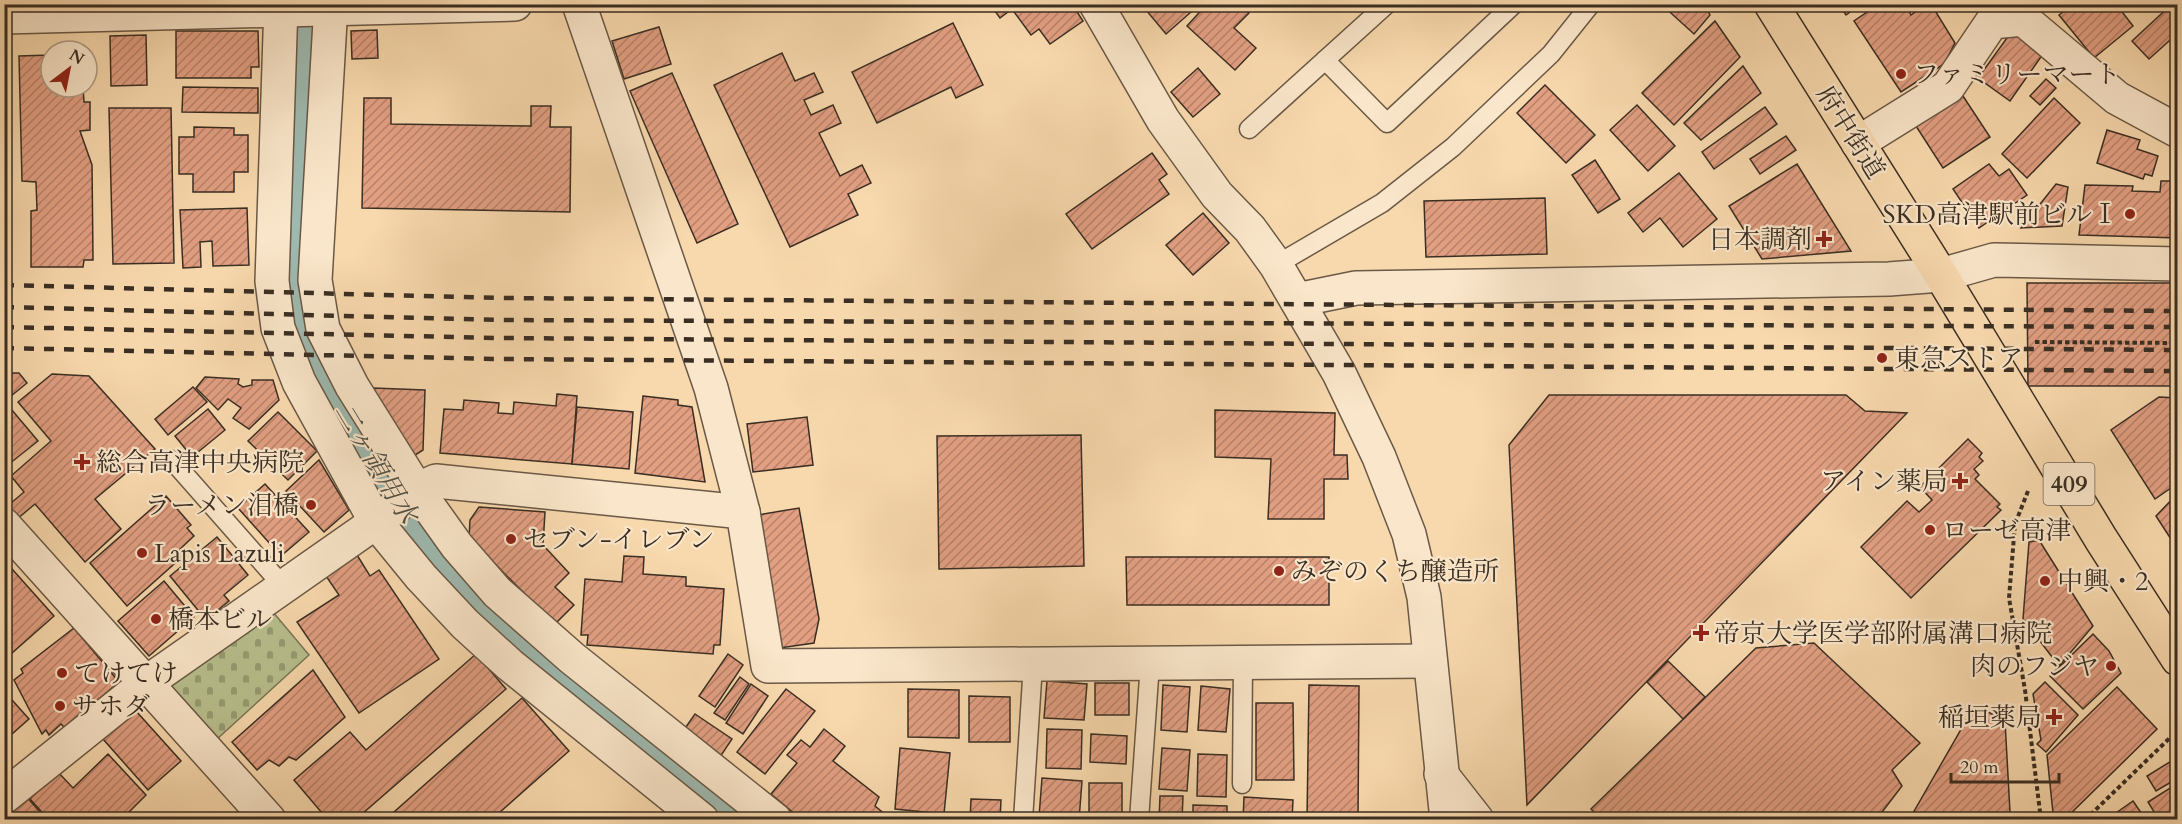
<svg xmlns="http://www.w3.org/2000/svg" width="2182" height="824" font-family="Cardo,'Noto Serif JP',serif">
<defs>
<pattern id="cemetery-stones" width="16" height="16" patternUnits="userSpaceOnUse" patternTransform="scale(1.5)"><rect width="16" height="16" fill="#b8c08e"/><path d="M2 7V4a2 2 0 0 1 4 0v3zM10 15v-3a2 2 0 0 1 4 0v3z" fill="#979c74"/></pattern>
<pattern id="building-hatch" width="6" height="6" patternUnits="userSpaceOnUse" patternTransform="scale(1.5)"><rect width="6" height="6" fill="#e29f82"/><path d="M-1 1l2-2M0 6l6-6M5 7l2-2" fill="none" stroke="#b8826a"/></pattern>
</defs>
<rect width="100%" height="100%" fill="#f8d9ad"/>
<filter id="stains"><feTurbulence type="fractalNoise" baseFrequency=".00333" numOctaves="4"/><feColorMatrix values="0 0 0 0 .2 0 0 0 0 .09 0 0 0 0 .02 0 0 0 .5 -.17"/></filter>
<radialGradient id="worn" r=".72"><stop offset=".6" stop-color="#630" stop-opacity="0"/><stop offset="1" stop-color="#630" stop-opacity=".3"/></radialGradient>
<polygon fill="url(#cemetery-stones)" stroke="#797758" stroke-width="1.5" points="273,612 309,655 216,740 168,683"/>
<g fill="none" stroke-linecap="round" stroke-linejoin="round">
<polyline stroke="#9eb9af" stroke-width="64" points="303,4 294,291 308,338 326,379 385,489 440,562 499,626 740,820"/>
</g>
<g fill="url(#building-hatch)" stroke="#3a2e23" stroke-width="1.5">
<polygon points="990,4 1072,4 1083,21 1050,44 1039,29 1031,35 1012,9 1000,18"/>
<polygon points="1141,4 1199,4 1199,5 1166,34"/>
<polygon points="1207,4 1212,7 1214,4 1240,4 1249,13 1234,28 1256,48 1235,70 1187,26"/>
<polygon points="1661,4 1704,4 1710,15 1694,34"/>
<polygon points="1839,4 1861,4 1846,15"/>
<polygon points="1879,4 1905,4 1911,15 1927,4 1931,4 1955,43 1944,64 1901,92 1854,21"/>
<polygon points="2073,4 2116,4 2133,26 2094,58 2059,15"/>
<polygon points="2172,4 2178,4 2178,33 2149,59 2132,41"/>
<polygon points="1715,21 1740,57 1674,125 1642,93"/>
<polygon points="953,23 983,85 956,98 951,87 877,123 852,72"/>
<polygon points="659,27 671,64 624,79 612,41"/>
<polygon points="377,30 378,58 352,59 351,31"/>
<polygon points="176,31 258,31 259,67 251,67 251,78 176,78"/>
<polygon points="2012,31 2043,54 2010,101 1978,78"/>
<polygon points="146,35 147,85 111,86 110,36"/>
<polygon points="782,53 795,81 814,73 823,92 804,100 811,115 833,105 841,123 819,133 840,176 862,165 871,183 848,194 858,215 790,247 714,85"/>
<polygon points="51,55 51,87 83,87 84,102 90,102 90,130 80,131 92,165 93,260 84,260 83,267 31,267 31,211 37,210 36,182 22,181 19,56"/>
<polygon points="1743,66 1761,93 1701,140 1684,123"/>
<polygon points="1198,68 1220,94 1193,117 1171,92"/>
<polygon points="672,73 738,224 697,243 630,91"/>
<polygon points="2046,79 2056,88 2040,105 2030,96"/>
<polygon points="1545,85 1595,135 1566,163 1517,113"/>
<polygon points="183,87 258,88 258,113 182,112"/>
<polygon points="1961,93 1990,137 1943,168 1914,123"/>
<polygon points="364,98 391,98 391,124 531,126 531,106 551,106 550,127 571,127 570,212 362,208"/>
<polygon points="2054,98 2080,123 2027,178 2002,154"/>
<polygon points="1637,105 1675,146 1648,171 1610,130"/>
<polygon points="1765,107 1777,124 1714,169 1702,152"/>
<polygon points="109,108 171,108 174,263 113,264"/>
<polygon points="194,127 234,128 234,135 248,135 248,172 234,172 234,192 193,192 193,174 179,174 179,137 194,137"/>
<polygon points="2107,130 2140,140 2137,149 2158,156 2152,176 2145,174 2143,179 2097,163"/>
<polygon points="1786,136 1796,150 1760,174 1750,159"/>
<polygon points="1152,153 1167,174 1159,180 1169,194 1092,249 1066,214"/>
<polygon points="1595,160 1620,199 1598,213 1572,175"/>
<polygon points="1797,164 1851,251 1762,259 1729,206"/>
<polygon points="1989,164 1999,176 2009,169 2027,195 1979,228 1953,189"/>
<polygon points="1679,173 1717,219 1683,247 1660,218 1643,232 1628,213"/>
<polygon points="2161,181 2178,181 2178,238 2079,235 2085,185 2133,186 2132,191 2160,192"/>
<polygon points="2056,184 2068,187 2062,226 2021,228"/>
<polygon points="1545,198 1547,254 1426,257 1424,201"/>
<polygon points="247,208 249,265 213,266 212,241 200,242 201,267 183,268 180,210"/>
<polygon points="1203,213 1229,243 1193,275 1166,245"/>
<polygon points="2027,283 2178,283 2178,386 2028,386"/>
<polygon points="4,373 19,373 27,383 11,396 4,389"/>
<polygon points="52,374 89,376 155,449 95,499 121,529 85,562 35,504 4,530 4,509 24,492 11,476 51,441 18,402"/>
<polygon points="205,377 239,379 238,384 243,387 252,385 252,380 273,380 279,400 249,429 233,418 241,408 228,399 218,410 196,388"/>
<polygon points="193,387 207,402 168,435 155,419"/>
<polygon points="373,388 425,390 423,450 412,457 407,442 400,443"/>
<polygon points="557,394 577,396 572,464 440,453 444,409 463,410 464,400 499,403 498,413 513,414 514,402 556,406"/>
<polygon points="1549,395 1846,395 1865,411 1907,413 1527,805 1509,445"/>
<polygon points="643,396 678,400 678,405 692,407 705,482 635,473"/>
<polygon points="2159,397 2178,398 2178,483 2155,499 2111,430"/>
<polygon points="6,403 38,441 4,468 4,404"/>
<polygon points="577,407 633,412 629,469 572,464"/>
<polygon points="208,409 225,430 192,457 175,436"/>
<polygon points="1215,410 1335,413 1334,455 1347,455 1348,479 1324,479 1324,519 1268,519 1271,459 1215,457"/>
<polygon points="278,412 317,451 288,480 248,441"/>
<polygon points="807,417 813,465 753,472 747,424"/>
<polygon points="1081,435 1084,566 939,569 937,436"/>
<polygon points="1968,439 1982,453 1979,457 1983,461 1974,469 1979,475 1975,479 2000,504 1997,507 2001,510 1911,598 1861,547 1907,501 1919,512 1932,500 1920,487"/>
<polygon points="319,460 349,510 324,532 286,491"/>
<polygon points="265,484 309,532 281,556 238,508"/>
<polygon points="2178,493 2178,550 2156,516"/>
<polygon points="166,496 191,525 187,528 194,536 179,550 183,556 127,606 90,563"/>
<polygon points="479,507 545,512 543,545 569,573 555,587 574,605 555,624 469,538 470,520"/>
<polygon points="799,508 819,619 814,643 780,648 758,515"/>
<polygon points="217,537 248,575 224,595 229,601 206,620 170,576"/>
<polygon points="2039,540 2093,626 2059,666 2023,619 2029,542"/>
<polygon points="357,555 370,576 379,570 439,659 359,713 297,622 339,595 326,576"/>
<polygon points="624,556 644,557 643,574 686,577 686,586 724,589 720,645 714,645 713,654 587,645 588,635 581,635 585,579 622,582"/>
<polygon points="1126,557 1329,557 1329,605 1127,605"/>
<polygon points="4,560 54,616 4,660"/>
<polygon points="164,581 194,617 149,656 118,621"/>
<polygon points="74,628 119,682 65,728 61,724 49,735 46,730 42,734 14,680 23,673 21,669"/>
<polygon points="2093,634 2109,651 2121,673 2083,709 2050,676"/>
<polygon points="1814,643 1920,743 1892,770 1902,786 1876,820 1602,820 1591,809 1756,648"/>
<polygon points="476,654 506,689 355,820 328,820 294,780 350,732 366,750"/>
<polygon points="728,654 743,665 715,707 699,696"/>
<polygon points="1668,661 1705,697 1683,719 1647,682"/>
<polygon points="313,670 345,717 296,760 289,757 279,766 269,760 257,770 232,742"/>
<polygon points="740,677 749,684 725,720 714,713"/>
<polygon points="1047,681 1087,684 1084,720 1044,718"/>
<polygon points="2045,682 2078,715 2046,752 2037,744 2041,740 2033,694"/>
<rect x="1095" y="683" width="34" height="32"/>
<polygon points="751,684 768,696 743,734 726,723"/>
<polygon points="1163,685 1190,687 1187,732 1161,730"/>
<polygon points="1309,685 1359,686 1358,820 1307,820"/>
<polygon points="1201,686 1230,689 1226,732 1198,730"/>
<polygon points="2117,687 2157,729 2064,820 2059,820 2053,813 2047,755"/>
<polygon points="786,689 815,711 765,774 737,752"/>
<polygon points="908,689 959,690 959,738 908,737"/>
<polygon points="4,691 29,719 4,741"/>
<polygon points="969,696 1010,697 1010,742 969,742"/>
<polygon points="522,698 569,751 491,820 385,820"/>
<polygon points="1256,703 1293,703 1294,780 1256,780"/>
<polygon points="1975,705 2005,721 2010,812 2019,818 2018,820 1909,820"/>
<polygon points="136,711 181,761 148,790 103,739"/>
<polygon points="695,714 732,739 720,757 683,731"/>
<polygon points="824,729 845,746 833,761 879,797 875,806 886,815 885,820 802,820 771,794 797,763 787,755 801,740 810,747"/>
<polygon points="1047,729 1082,730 1081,769 1046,768"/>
<polygon points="1091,734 1127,736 1126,764 1090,762"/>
<polygon points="900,748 950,753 944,814 895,809"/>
<polygon points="1162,748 1190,750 1187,791 1159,789"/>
<polygon points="108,754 146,795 121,820 49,820 30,799 57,771 73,788"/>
<polygon points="1198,754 1227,755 1226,797 1197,796"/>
<polygon points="2173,760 2178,767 2178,778 2156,791 2147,776"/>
<polygon points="1042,778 1082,781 1079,820 1039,817"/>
<rect x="1089" y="783" width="33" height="37"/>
<polygon points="2178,783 2178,809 2159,820 2148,802"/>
<polygon points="25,795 47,820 4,820 4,810"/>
<polygon points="1160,796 1183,796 1182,820 1159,820"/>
<polygon points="1244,797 1293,800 1292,820 1243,820"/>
<polygon points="971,799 1001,800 1000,820 970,820"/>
<polygon points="2133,801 2146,820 2106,820"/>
<polygon points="1193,805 1227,806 1227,820 1193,820"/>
</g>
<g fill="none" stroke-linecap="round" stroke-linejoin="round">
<g stroke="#6a5946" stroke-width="21">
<g id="lane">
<polyline points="1325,60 1387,123 1514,4"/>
<polyline points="1249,129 1387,4"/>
<polyline points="1276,265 1382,203 1453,147 1551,54 1591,4"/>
<polyline points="172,460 283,586"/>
<polyline points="1242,784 1243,662"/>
<polyline points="1023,820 1033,664"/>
<polyline points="1139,820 1150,663"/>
</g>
</g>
<g stroke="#6a5946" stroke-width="36">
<g id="street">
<polyline points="281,4 272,281 278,328 299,382 376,522 421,577 465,624 510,665 702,820"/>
<polyline points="331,4 315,280 323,329 352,386 417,490 457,546 497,592 572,658 775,820"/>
<polyline points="579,4 711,388 743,512"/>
<polyline points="1096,4 1163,120 1217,195 1250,229 1276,265 1339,373 1379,457 1409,534 1424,597 1447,820"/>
<polyline points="4,17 515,4"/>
<polyline points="1858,143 1948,87 1992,22 2023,19 2117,98 2178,131"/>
<polyline points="1297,300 1356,288 1889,279 1941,275 1994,260 2178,264"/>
<polyline points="4,525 269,820"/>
<polyline points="1441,774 1477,820"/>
<polyline points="4,797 146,683 376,522 417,490 436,481 743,512 768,666 1430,661"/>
</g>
</g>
<g stroke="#3a2e23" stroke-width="36">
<polyline id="highway" points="1771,4 1941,275 2101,539 2178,659"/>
</g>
<g stroke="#3a2e23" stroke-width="4" stroke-dasharray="4.5 3" stroke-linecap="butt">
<polyline points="2035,342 2178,343"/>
<polyline points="2028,491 2015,524 2009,598 2025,690 2041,820"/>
<polyline points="2085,820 2178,730"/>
</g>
<use href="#lane" stroke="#fae6ca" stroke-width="18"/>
<use href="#street" stroke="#fae6ca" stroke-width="33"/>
<use href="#highway" stroke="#f8d9ad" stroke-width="33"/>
<g stroke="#3a2e23" stroke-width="4.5" stroke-dasharray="10 10" stroke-linecap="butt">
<polyline points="4,285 501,298 2178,311"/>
<polyline points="4,307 499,320 2178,327"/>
<polyline points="4,327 498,338 2178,350"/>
<polyline points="4,348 497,359 2178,371"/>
</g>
</g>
<g fill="#8f2418" stroke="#fae6ca" stroke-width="2">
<circle cx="1901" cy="74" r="6"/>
<circle cx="2130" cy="214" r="6"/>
<path d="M1821 230h6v6h6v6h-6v6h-6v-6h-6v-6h6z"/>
<circle cx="1882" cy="358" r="6"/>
<path d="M79 453h6v6h6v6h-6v6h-6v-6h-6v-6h6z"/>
<path d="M1957 472h6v6h6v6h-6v6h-6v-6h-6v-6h6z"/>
<circle cx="311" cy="505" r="6"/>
<circle cx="1930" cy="530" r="6"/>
<circle cx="511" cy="539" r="6"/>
<circle cx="142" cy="553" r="6"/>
<circle cx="1279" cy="571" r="6"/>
<circle cx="2045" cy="581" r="6"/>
<circle cx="156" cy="619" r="6"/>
<path d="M1698 624h6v6h6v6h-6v6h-6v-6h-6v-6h6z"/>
<circle cx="2111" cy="666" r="6"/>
<circle cx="62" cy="673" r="6"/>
<circle cx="60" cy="706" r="6"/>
<path d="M2051 708h6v6h6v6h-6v6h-6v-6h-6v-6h6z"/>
</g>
<g text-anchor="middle" stroke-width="4.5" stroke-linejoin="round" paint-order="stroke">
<rect fill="#fae6ca" stroke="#746555" stroke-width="1.5" x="2043.5" y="463" width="51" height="42" rx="4.5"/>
<g font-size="24" font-weight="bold" fill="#3a2e23">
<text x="2069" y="492">409</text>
</g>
<g font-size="26" fill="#3a2e23" stroke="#fae6ca" text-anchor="start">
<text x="1913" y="83">ファミリーマート</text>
<text x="2118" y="223" text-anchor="end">SKD高津駅前ビルⅠ</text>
<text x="1812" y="248" text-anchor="end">日本調剤</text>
<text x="1894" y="367">東急ストア</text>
<text x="96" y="471">総合高津中央病院</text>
<text x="1948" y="490" text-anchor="end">アイン薬局</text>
<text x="299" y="514" text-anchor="end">ラーメン泪橋</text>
<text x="1942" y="539">ローゼ高津</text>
<text x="523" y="548">セブン-イレブン</text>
<text x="154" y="562">Lapis Lazuli</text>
<text x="1291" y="580">みぞのくち醸造所</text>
<text x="2057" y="590">中興・2</text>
<text x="168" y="628">橋本ビル</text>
<text x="1714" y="642">帝京大学医学部附属溝口病院</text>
<text x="2099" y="675" text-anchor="end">肉のフジヤ</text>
<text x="74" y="682">てけてけ</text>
<text x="72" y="715">サホダ</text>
<text x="2042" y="726" text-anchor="end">稲垣薬局</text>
</g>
<g font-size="26" fill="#3a2e23" stroke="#fae6ca">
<text transform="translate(1851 132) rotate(58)" y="9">府中街道</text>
</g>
<g font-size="27" font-style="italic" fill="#535146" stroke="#fae6ca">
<text transform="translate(376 463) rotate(59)" y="9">二ヶ領用水</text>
</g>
</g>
<rect width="2182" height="824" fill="none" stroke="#f8d9ad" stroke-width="24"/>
<rect x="6" y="6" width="2170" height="812" fill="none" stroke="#3a2e23" stroke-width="3"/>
<rect x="12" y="12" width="2158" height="800" fill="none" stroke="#3a2e23" stroke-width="1.5"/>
<g transform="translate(69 69) rotate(32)"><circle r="28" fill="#fae6ca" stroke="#ad9c87" stroke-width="1.5"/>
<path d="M0-4.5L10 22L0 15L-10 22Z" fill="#8f2418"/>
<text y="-9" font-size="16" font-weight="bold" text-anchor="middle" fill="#3a2e23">N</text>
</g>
<path d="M1951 773v9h108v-9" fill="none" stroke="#3a2e23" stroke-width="3"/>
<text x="1960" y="773" font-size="18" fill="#3a2e23" stroke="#fae6ca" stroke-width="4.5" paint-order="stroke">20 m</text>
<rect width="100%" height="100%" filter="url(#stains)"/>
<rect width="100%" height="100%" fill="url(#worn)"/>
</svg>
